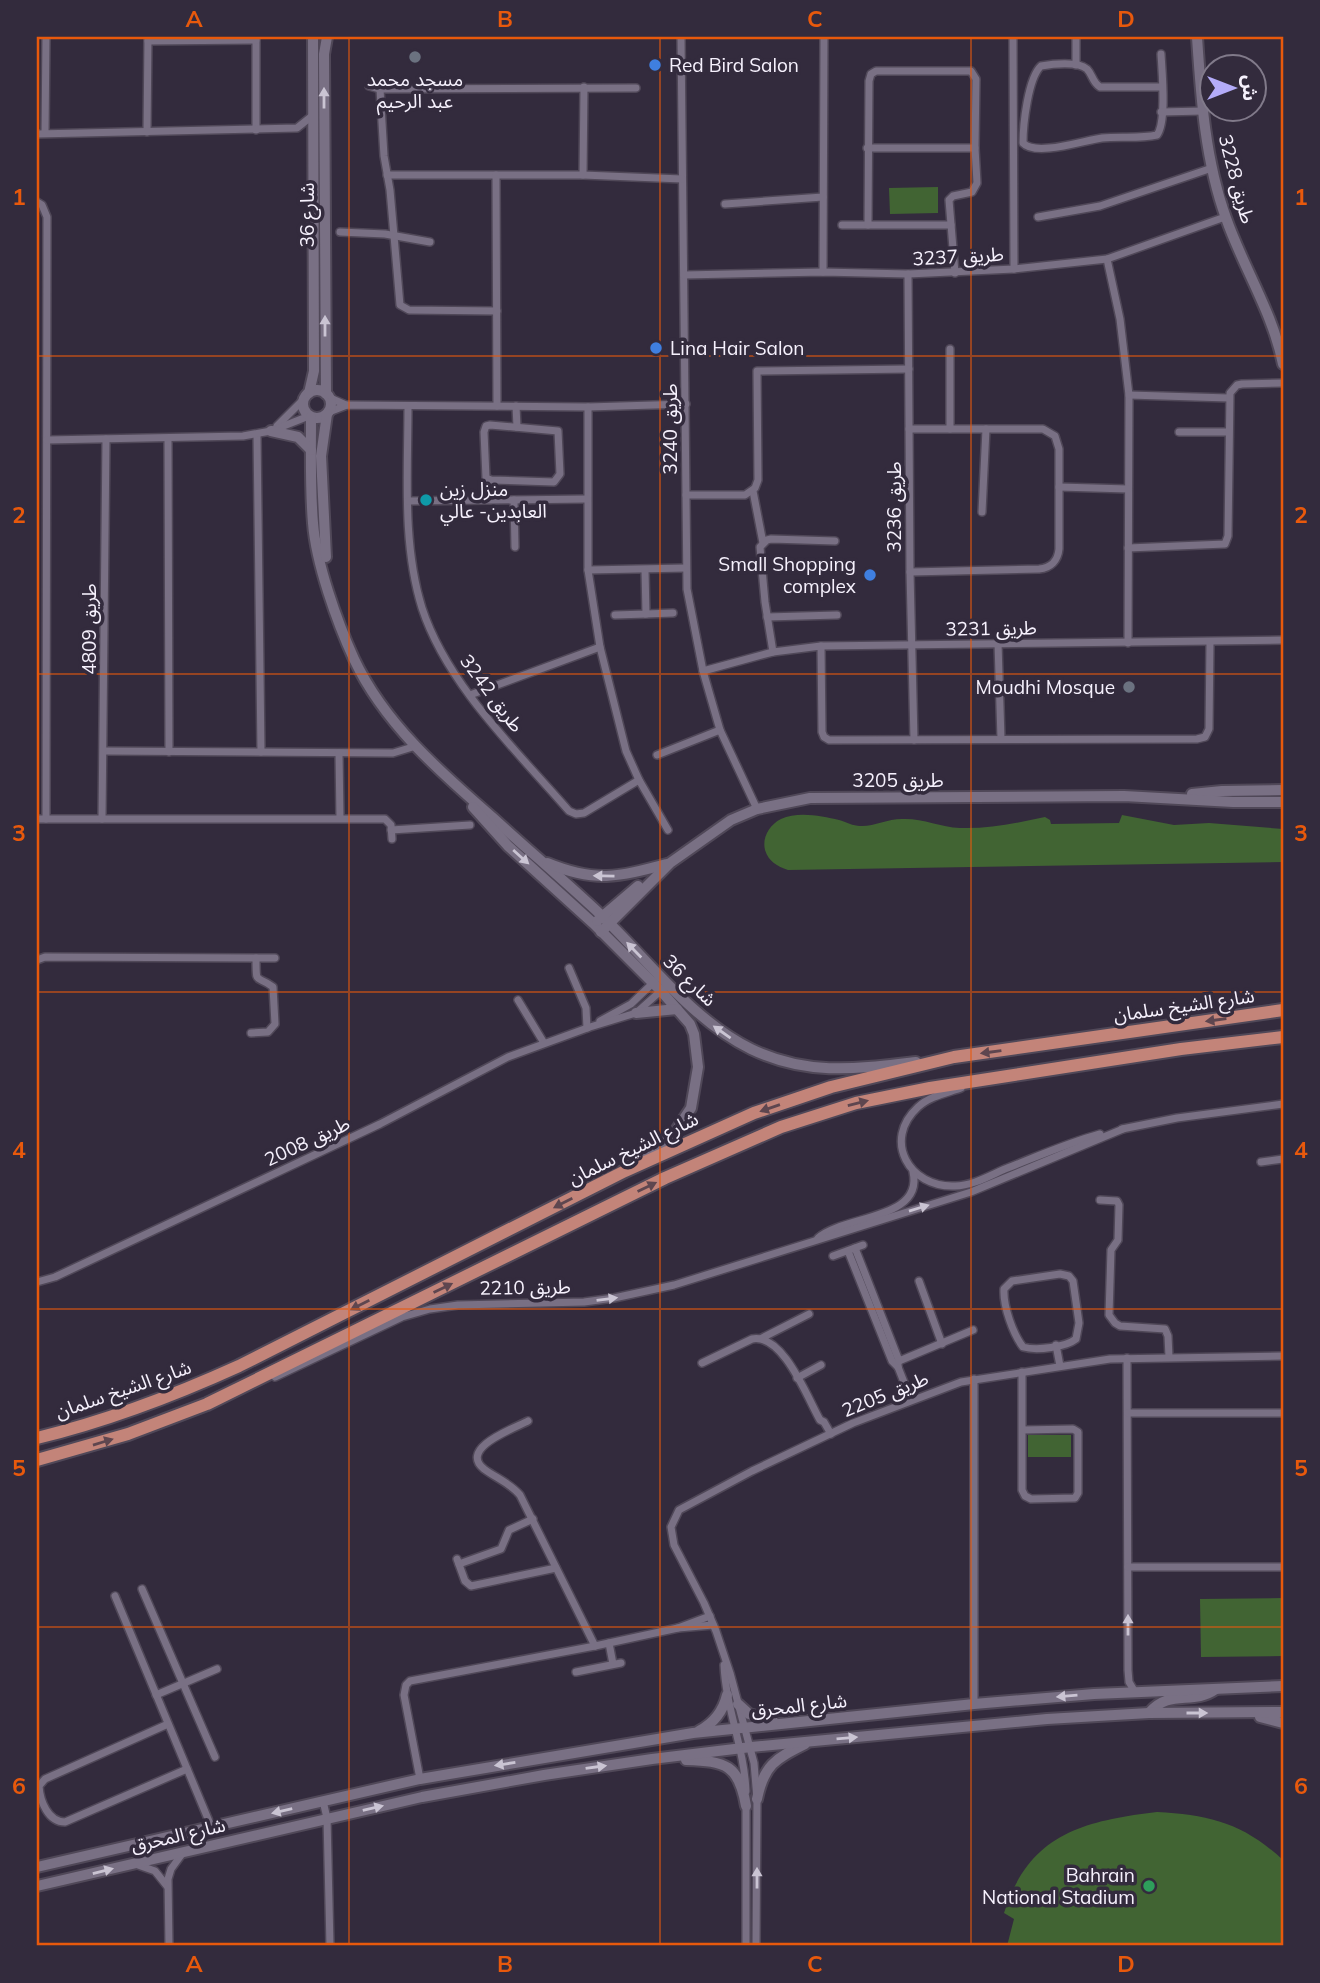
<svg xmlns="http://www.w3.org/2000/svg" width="1320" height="1983" font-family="Mulish,'Noto Sans Arabic',sans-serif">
<rect width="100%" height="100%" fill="#332b3d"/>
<g fill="#416433">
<polygon points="938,187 938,213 890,214 889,188"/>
<path d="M1122,815L1174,825L1209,823L1283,829V862L788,870C777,866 769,862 765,850C762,838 769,825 781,819C798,811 822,816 839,820C846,822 853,826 860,826C873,827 887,819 902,819C922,818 940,827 960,828C989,829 1017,823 1045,817L1050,820L1051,824L1119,823Z"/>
<rect x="1028" y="1435" width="43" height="22"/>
<polygon points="1283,1598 1283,1656 1201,1657 1200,1599"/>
<path d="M1157,1812C1210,1815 1243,1823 1283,1860V1946H1007L1014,1919L1004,1913C1029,1834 1083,1821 1157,1812Z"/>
</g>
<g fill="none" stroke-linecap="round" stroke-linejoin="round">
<g stroke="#504858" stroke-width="10">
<g id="street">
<polyline points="256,37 256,130"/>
<polyline points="681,37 687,589 703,671 720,730 757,809"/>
<polyline points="1013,37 1014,269"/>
<polyline points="148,41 256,40"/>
<path d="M1161,54C1162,72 1167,122 1157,135C1139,139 1120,136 1102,138C1085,140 1036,157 1023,143C1023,125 1028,78 1041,66C1052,64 1078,61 1087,69C1093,75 1092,82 1100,87H1162"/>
<polyline points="1076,65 1076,37"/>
<polyline points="369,86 380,89 636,88"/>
<polyline points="380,89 384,156 390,190 400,305 409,310 497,311"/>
<polyline points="1161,112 1203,111"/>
<polyline points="147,132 148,37"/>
<polyline points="45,133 46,37"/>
<polyline points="37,134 297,128 312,116"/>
<polyline points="867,148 975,148"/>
<polyline points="387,175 583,175 682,179"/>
<polyline points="496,175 497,406"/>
<polyline points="583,175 584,87"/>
<polyline points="37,202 42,205 47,217 46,819"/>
<polyline points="725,204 823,197"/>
<polyline points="1038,217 1100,206 1212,168"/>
<polyline points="842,225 951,225"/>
<polyline points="868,225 869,81 871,74 876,71 971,71 976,79 975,148 977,183 972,192 953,196 949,200 955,273"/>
<polyline points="340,232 385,234 430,242"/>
<polyline points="1107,259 1120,319 1129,395 1128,643"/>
<polyline points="823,272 824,37"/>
<polyline points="908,274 910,572 914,740"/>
<polyline points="684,275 823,272 908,274 1014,269 1107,259 1225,217"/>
<polyline points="950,349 950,429"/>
<polyline points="1129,395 1229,398"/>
<polyline points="328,397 346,405"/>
<path d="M408,406C408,472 402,544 422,608C447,685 517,751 569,811L576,814L584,813L639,780"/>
<polyline points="516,406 517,427"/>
<polyline points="588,407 588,570 600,647 626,751 639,780 668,830"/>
<polyline points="329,412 347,405 588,407 686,404"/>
<polygon points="490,425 558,431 560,474 554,482 491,480 486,478 484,432 486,426"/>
<polyline points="277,426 304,399"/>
<path d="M909,429H1043L1055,436L1059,449V549C1058,560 1051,568 1039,569L910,572"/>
<polyline points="1179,432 1228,432"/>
<polyline points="257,435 261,752"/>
<polyline points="168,439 169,752"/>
<polyline points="47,440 243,436 271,431 309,416"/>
<polyline points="1059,487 1128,489"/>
<polyline points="753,491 763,543"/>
<polyline points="686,495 745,495 755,488 758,480 757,371 909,369"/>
<polyline points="514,500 515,547"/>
<polyline points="408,501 587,499"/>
<polyline points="982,512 986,429"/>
<polyline points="1128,548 1225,544 1228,536 1230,393 1237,385 1242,384 1283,383"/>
<polyline points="588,570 686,568"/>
<polyline points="646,614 673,613"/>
<polyline points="615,615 646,614 645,570"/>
<polyline points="767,617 837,615"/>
<polyline points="998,643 1001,739"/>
<polyline points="821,646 822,732 824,737 829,740 1197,739 1205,737 1209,729 1210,643"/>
<polyline points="773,652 765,602 760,547 767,540 771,539 835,541"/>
<polyline points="703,671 773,652 821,646 1283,640"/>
<polyline points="470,695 600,647"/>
<polyline points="104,751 393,753 416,746"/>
<polyline points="339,753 340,818"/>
<polyline points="657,755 720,730"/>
<polyline points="37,819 385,819 391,825 392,839"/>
<polyline points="102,819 106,439"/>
<polyline points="391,830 470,825"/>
<polyline points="37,960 45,957 275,958"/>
<polyline points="569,968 586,1008 587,1028"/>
<polyline points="518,1000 544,1043"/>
<polyline points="600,1021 631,1004 655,981"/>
<path d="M251,1033L268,1032L275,1024L273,987C256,974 256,987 256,958"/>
<path d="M961,1088C947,1093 930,1096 918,1107C882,1140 909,1188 955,1186C972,1186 989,1176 1005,1169C1036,1157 1067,1143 1100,1134"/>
<polyline points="1122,1129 1177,1118 1283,1104"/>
<polyline points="1261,1162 1283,1159"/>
<polyline points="1100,1200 1117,1201 1119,1205 1118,1240 1111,1250 1109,1315 1115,1323 1120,1326 1165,1329 1168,1336 1169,1357"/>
<path d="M818,1238C844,1215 924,1220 913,1172"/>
<polyline points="855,1248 898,1358 898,1367 911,1400"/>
<polyline points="848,1251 892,1361 898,1367"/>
<polyline points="833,1256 863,1245"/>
<path d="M1060,1274L1069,1276L1073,1281L1079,1323L1076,1339C1066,1347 1037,1351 1023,1347C1013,1334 1003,1306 1004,1289L1012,1281Z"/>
<polyline points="919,1281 942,1344"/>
<polyline points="37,1282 55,1277 380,1124 508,1057 590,1027 636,1013 664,988"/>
<polyline points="762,1338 809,1314"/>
<polyline points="1056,1345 1060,1366"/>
<polyline points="1127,1358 1128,1670 1129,1682 1135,1692"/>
<polyline points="899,1361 973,1330"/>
<path d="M702,1363L752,1339C783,1333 807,1397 820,1420L824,1422L831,1434"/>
<polyline points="275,1377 402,1317 430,1309 458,1305 584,1302 614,1298 674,1285 971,1192 1123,1129"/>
<polyline points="797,1378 821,1365"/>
<polyline points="1128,1413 1283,1413"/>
<path d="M528,1421C515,1428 458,1448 484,1469C496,1478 510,1483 520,1495L595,1646"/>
<polyline points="1022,1430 1073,1429 1078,1432 1078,1493 1075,1498 1031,1499 1025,1496 1022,1490 1022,1372"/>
<polyline points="457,1559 465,1581 471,1586 556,1568"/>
<polyline points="459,1564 501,1549 509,1530 533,1519"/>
<polyline points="1128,1567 1283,1567"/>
<polyline points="142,1589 215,1757"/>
<polyline points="115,1596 211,1826"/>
<polyline points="678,1628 713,1625"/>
<polyline points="609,1643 613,1664"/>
<path d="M724,1665C726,1709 744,1747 746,1791"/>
<polyline points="576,1672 621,1663"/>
<polyline points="156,1695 217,1669"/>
<polyline points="974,1704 974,1379"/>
<path d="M168,1724L45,1779L39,1786C40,1801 48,1822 65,1822L187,1769"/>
<polyline points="420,1779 404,1695 406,1685 410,1681 595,1646 678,1628 710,1616"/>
<polyline points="323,1801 327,1818 330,1946"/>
<polyline points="138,1865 155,1871 167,1886"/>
<polyline points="169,1946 168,1879 171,1869 182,1854"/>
<polyline points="746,1946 746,1803"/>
<polyline points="756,1946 757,1799 754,1763 730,1673 716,1631 704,1603 674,1545 671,1527 679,1510 752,1471 853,1423 961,1382 1110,1359 1283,1356"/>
</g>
</g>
<g stroke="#504858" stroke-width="14">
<g id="secondary">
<path d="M1197,37C1201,97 1205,160 1226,218C1243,267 1273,313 1283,364"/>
<circle cx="317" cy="404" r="14"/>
<polyline points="309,393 314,371 313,37"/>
<polyline points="326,394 324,54 327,37"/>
<path d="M311,417C311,452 310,488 313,523C316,563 337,622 354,659C384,723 439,771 492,817C528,850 566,882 602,916C648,960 692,1020 751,1049C807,1076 856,1069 916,1062"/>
<polyline points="271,431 298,437 311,450"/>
<polyline points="326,557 321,456 327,414"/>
<polyline points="1192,794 1222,791 1283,790"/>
<polyline points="473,807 508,846 594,924 661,991 690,1024 694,1034 698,1067 691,1108 673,1135 628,1168"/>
<path d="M547,863C596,883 618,877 667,864"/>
<polyline points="597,921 638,886"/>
<polyline points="601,932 670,863 731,820 757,809 810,798 1124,796 1233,802 1283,802"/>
<polyline points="636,1013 677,1009"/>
<polyline points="738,1704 749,1714 773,1721"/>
<path d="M1149,1713C1170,1688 1192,1706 1216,1689"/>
<polyline points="1260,1717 1283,1723"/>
<path d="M699,1731C714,1723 723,1712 727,1695"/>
<path d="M686,1760C726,1761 739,1765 746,1806"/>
<path d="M757,1799C764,1765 775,1759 805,1744"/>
<polyline points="37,1867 420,1779 693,1733 974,1704 1094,1694 1283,1686"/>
<polyline points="37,1886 422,1797 544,1775 652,1759 751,1747 1047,1719 1149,1713 1283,1712"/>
</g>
</g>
<g stroke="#504858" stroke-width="16">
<g id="primary">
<path d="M37,1438C107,1421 173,1396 239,1366L625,1171L754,1113L831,1087L954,1057L1283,1010"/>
<polyline points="37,1460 128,1434 207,1404 665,1178 781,1127 856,1103 930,1088 1181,1049 1283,1037"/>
</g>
</g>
<use href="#street" stroke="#797084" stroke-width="7"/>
<use href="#secondary" stroke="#797084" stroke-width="10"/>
<use href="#primary" stroke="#c38479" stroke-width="12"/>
</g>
<defs><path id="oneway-solid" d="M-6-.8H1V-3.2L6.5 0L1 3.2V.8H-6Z" transform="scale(1.75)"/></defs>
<g fill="#cac4d3">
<use href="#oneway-solid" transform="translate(324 98) rotate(-90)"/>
<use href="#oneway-solid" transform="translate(325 326) rotate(-90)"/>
<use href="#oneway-solid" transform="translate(521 857) rotate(42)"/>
<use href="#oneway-solid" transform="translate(604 876) rotate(-179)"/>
<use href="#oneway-solid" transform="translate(634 950) rotate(-134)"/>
<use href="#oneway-solid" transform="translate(722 1032) rotate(-145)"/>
<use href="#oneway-solid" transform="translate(919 1208) rotate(-17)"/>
<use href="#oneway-solid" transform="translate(607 1299) rotate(-7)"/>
<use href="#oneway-solid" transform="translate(1128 1625) rotate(-90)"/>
<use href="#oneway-solid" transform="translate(1067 1696) rotate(175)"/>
<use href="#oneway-solid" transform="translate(1197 1713)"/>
<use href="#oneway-solid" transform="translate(847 1738) rotate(-5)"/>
<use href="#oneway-solid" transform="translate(505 1764) rotate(171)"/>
<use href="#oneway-solid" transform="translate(596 1767) rotate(-8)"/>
<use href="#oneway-solid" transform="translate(373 1808) rotate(-13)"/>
<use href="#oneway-solid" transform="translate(282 1811) rotate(167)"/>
<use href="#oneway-solid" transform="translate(103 1871) rotate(-14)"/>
<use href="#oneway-solid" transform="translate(757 1878) rotate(-90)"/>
</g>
<g fill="#5e464f">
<use href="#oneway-solid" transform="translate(1216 1020) rotate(172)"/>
<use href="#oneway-solid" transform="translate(991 1052) rotate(172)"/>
<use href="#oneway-solid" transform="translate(858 1103) rotate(-14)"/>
<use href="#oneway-solid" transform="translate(770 1108) rotate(161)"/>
<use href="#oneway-solid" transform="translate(647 1187) rotate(-26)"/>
<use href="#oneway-solid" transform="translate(563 1203) rotate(153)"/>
<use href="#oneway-solid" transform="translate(443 1288) rotate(-26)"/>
<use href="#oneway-solid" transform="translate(360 1305) rotate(153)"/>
<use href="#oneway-solid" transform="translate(103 1442) rotate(-17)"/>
</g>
<path fill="none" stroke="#e8590c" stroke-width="2" stroke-opacity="0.55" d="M349,37V1946M660,37V1946M971,37V1946M37,356H1283M37,674H1283M37,992H1283M37,1309H1283M37,1627H1283"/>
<g fill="#6b7280" stroke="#332b3d" stroke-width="2.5">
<circle cx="415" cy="57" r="7"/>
<circle cx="1129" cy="687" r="7"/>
</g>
<g fill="#3f7fe0" stroke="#332b3d" stroke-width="2.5">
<circle cx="655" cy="65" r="7"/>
<circle cx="656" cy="348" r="7"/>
<circle cx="870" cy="575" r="7"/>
</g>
<circle fill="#0f9aa8" stroke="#332b3d" stroke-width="2.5" cx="426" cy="500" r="7"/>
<circle fill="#2e9e5b" stroke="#332b3d" stroke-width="2.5" cx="1149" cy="1886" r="7"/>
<g text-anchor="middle" stroke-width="7" stroke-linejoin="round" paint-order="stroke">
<g font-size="19" fill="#f6f1fd" stroke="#332b3d" text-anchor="start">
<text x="669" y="72">Red Bird Salon</text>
<text x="415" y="86" text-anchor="middle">مسجد محمد<tspan x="415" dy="22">عبد الرحيم</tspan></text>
<text x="670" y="355">Lina Hair Salon</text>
<text x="440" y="496">منزل زين<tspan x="440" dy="22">العابدين- عالي</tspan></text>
<text x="856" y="571" text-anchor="end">Small Shopping<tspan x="856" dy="22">complex</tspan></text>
<text x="1115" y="694" text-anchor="end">Moudhi Mosque</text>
<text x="1135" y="1882" text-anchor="end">Bahrain<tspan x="1135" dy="22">National Stadium</tspan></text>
</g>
<g font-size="19" fill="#f6f1fd" stroke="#332b3d">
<text transform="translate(1237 179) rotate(75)" y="7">طريق 3228</text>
<text transform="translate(307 215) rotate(-90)" y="7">شارع 36</text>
<text transform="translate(958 256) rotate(-3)" y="7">طريق 3237</text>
<text transform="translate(670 429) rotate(-90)" y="7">طريق 3240</text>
<text transform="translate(894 507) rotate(-90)" y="7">طريق 3236</text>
<text transform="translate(991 628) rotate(-1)" y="7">طريق 3231</text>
<text transform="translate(89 629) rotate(-90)" y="7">طريق 4809</text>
<text transform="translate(492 693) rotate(53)" y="7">طريق 3242</text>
<text x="898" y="787">طريق 3205</text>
<text transform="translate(690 980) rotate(44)" y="7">شارع 36</text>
<text transform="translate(1184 1005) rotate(-8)" y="7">شارع الشيخ سلمان</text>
<text transform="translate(307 1141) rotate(-25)" y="7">طريق 2008</text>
<text transform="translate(633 1148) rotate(-26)" y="7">شارع الشيخ سلمان</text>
<text transform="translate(525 1287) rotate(-1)" y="7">طريق 2210</text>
<text transform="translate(123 1389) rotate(-19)" y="7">شارع الشيخ سلمان</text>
<text transform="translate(885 1394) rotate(-22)" y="7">طريق 2205</text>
<text transform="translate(799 1705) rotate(-6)" y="7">شارع المحرق</text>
<text transform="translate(178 1835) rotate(-13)" y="7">شارع المحرق</text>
</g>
</g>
<rect width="1320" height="1983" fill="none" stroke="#332b3d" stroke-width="77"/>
<g transform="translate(1233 88) rotate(90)"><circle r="33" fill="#332b3d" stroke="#817a8a" stroke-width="2"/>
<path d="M0-5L12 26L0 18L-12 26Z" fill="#b4acf9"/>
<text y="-10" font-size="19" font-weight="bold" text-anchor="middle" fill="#f6f1fd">ش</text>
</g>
<rect x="38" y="38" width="1244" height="1906" fill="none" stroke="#e8590c" stroke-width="2.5"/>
<g font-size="23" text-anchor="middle" font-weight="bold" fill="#e8590c">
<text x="194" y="27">A</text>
<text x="505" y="27">B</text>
<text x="815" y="27">C</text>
<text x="1126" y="27">D</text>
<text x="19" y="205">1</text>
<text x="1301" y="205">1</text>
<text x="19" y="523">2</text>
<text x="1301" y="523">2</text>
<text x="19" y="841">3</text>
<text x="1301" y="841">3</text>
<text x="19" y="1158">4</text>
<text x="1301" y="1158">4</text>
<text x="19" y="1476">5</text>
<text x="1301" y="1476">5</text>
<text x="19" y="1794">6</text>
<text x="1301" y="1794">6</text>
<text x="194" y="1972">A</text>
<text x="505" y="1972">B</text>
<text x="815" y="1972">C</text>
<text x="1126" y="1972">D</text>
</g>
</svg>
